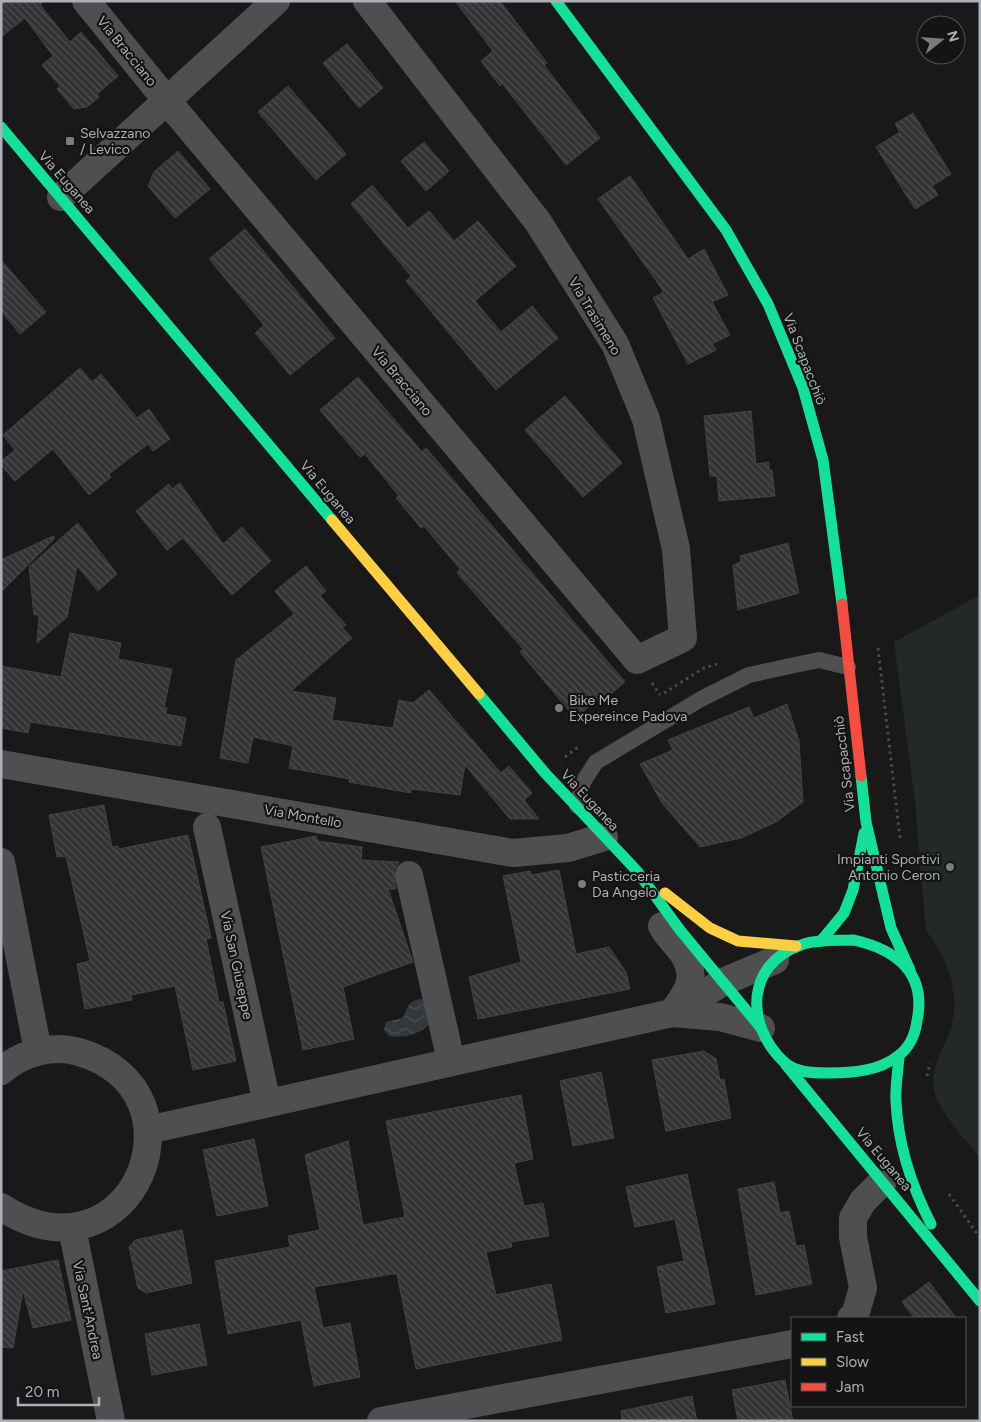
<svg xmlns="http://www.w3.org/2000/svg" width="981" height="1422" font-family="Figtree,sans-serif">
<defs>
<pattern id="water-waves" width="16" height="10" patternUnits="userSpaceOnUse" patternTransform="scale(1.25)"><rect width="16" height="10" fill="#32383e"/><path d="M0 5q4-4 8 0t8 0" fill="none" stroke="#4d5258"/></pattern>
<pattern id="building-back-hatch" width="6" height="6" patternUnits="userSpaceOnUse" patternTransform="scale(1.25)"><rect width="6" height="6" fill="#343435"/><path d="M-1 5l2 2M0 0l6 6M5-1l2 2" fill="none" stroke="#4f4f50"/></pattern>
</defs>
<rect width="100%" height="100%" fill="#19191a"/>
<path fill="#232924" d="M980,595V1158C967,1141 937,1110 934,1089C931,1070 940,1055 947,1038C964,1002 950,960 926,931L915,802L894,642Z"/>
<path fill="url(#water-waves)" d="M422,999L428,1001L431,1023C419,1034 405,1039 389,1036L384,1030L386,1022L403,1018C408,1006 409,1000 422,999Z"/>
<g fill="url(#building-back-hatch)" stroke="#434346">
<polygon points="1,1 44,1 40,5 70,42 81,32 118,76 97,94 99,97 87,107 74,109 57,89 60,86 42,65 53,56 25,18 1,37"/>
<polygon points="455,1 500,1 547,63 544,65 600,138 566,165 502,83 500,86 481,61 493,51"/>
<polygon points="347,44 383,88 359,108 323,63"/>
<polygon points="288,86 346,154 316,180 258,112"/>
<polygon points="913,113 951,174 932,186 938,195 915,209 876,147 900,132 895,124"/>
<polygon points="424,142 449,171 426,191 401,161"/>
<polygon points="178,151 210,189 175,218 148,186 154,172"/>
<polygon points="630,176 688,259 704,249 728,295 712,302 730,335 712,344 716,350 688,364 653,298 664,292 598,199"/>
<polygon points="372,185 408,228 429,211 454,241 478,221 516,266 475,301 501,332 532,306 558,338 496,390 406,281 411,276 351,204"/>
<polygon points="245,229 335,338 290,375 255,333 264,325 209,259"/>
<polygon points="1,260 46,312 20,334 1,311"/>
<polygon points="80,368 92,382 101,374 137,418 149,409 170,439 153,451 148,444 109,474 111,477 89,495 53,449 15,481 1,465 1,461 15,450 3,435"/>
<polygon points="358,377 422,452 426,448 625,682 600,703 597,700 575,718 520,652 523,649 457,573 460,569 424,526 421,528 396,498 399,496 365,454 360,457 320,410"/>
<polygon points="565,396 622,463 583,497 525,430"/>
<polygon points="751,411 756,464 769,462 769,470 772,470 775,496 719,501 717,476 710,476 704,416"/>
<polygon points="180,483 223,544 242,527 271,561 232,595 183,538 167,550 136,511 169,484 172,489"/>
<polygon points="78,523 117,574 98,591 77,566 67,617 37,643 39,615 34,615 29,567"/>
<polygon points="53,536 55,538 1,592 1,560"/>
<polygon points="788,543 799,593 738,610 733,565 741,562 740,556"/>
<polygon points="306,566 326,591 320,596 346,625 342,627 352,638 291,691 336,698 332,720 393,728 399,700 413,703 429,690 501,773 509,766 532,793 524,800 539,819 510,819 465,765 460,795 411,789 411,793 349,782 350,779 289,768 293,746 253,737 248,763 220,758 236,660 294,614 275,591"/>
<polygon points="70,633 121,643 118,659 172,669 164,708 167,708 166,714 186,718 181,746 30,722 28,733 1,728 1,666 61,677"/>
<polygon points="787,704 799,741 803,802 776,822 741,838 700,847 662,803 640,764 673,750 668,740 749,707 754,718"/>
<polygon points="104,805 112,847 118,846 119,849 188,835 211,938 206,939 219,1002 223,1002 236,1061 193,1070 175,986 131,995 132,1000 85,1009 77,964 90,961 66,856 57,857 49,815"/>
<polygon points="316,836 317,841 362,847 361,860 399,862 394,871 396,889 388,889 413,962 343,987 354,1039 303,1050 261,847"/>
<polygon points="559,870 576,954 609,947 626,972 630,989 478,1019 469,977 521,962 503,876 530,871 531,875"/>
<polygon points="704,1051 716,1059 720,1080 724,1079 731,1118 666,1131 652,1060"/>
<polygon points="601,1072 614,1138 573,1146 560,1081"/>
<polygon points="521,1095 533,1159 514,1163 524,1206 543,1203 549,1236 511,1242 512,1247 486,1252 496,1295 551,1284 562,1340 416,1369 397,1274 392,1274 314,1287 323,1328 350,1323 360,1377 314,1386 301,1320 228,1334 215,1261 290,1247 288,1236 320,1230 305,1155 348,1141 363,1225 405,1217 386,1121"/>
<polygon points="254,1139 268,1206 217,1216 203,1150"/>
<polygon points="687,1174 715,1304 666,1313 657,1267 684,1261 675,1219 635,1227 626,1187"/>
<polygon points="774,1182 780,1213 789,1211 796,1246 804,1245 812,1284 756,1295 738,1189"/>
<polygon points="182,1230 192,1283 146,1293 138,1288 129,1247 135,1240"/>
<polygon points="58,1260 71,1320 33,1328 23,1290 13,1348 1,1347 1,1271"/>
<polygon points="929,1282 956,1318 914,1318 902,1302"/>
<polygon points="199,1324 207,1365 152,1375 145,1334"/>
<polygon points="785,1380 793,1421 738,1421 732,1390"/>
<polygon points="692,1396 697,1421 622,1421 621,1411"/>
</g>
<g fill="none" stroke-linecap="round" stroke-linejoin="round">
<g stroke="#4a4b4d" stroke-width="3" stroke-dasharray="2.5 4" stroke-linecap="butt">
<polyline points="878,648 900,838"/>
<polyline points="652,683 660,695"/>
<polyline points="664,693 704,668 717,664"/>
<polyline points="565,757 578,747"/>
<polyline points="927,1076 930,1063"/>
<polyline points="949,1194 980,1238"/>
</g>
<polyline stroke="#4f4f52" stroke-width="16" points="577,806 583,782 596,762 701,699 749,675 795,665 819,660 848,667"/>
<g stroke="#4f4f52" stroke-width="28">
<polyline points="86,1 168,102 637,660 683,638 676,549 646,419 615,344 538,222 367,1"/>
<polyline points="61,197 276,1"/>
<polyline points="1,764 513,853 568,848 604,837"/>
<polyline points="207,827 267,1103"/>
<polyline points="1,862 38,1051"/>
<polyline points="409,875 451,1061"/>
<path d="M662,926C667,936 676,943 682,952C699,977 688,992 672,1013"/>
<polyline points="675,1011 723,982 775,960"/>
<path d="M1,1071C22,1053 52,1044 79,1052C213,1091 132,1291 1,1207"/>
<polyline points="148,1130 672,1013 720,1017 761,1028"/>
<polyline points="72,1228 111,1421"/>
<polyline points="851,1318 855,1315 863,1288 853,1237 853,1218 863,1201 883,1181"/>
<polyline points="381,1421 792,1344"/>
</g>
<g stroke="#16e098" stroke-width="11">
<polyline points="556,1 726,230 768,304 803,388 823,460 842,604"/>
<polyline points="1,127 332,520"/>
<polyline points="479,694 545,773 637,871 680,930 761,1028"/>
<polyline points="861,776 866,822 891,928 910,970"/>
<path d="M854,940C897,950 927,973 917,1021C915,1035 909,1048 898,1056C879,1071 852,1073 829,1073C813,1073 795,1073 783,1061C745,1024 746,964 801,945C818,939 837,941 854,940Z"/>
<polyline points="821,941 844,913 853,890 864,833"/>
<path d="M899,1056C898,1071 895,1087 896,1102C898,1144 912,1187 931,1224"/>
<polyline points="786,1065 980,1301"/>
</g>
<g stroke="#ffcf43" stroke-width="11">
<polyline points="332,520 479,694"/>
<polyline points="665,893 710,928 738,941 796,946"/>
</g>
<polyline stroke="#f24e42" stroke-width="11" points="842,604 861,776"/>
</g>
<g fill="#797b81" stroke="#141415" stroke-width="2">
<rect x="65" y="136" width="10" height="10" rx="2.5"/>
<circle cx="559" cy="708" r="5"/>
<circle cx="950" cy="867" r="5"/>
<circle cx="582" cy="884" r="5"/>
</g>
<g text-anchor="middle" stroke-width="4.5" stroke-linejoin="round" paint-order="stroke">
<g font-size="14" fill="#adb0b9" stroke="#141415">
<text transform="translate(127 51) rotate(51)" y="5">Via Bracciano</text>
<text transform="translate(67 182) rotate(49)" y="5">Via Euganea</text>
<text transform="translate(595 316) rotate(59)" y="5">Via Trasimeno</text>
<text transform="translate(805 359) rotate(69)" y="5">Via Scapacchiò</text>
<text transform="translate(402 381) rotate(50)" y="5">Via Bracciano</text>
<text transform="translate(328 492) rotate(50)" y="5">Via Euganea</text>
<text transform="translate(844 764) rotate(-97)" y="5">Via Scapacchiò</text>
<text transform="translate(590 800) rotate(47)" y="5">Via Euganea</text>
<text transform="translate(303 816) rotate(10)" y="5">Via Montello</text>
<text transform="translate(237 965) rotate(78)" y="5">Via San Giuseppe</text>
<text transform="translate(884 1159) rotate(50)" y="5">Via Euganea</text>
<text transform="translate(88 1310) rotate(78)" y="5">Via Sant'Andrea</text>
</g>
<g font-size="14" fill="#adb0b9" stroke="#141415" text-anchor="start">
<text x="80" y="138">Selvazzano<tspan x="80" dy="16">/ Levico</tspan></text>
<text x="569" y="705">Bike Me<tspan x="569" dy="16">Expereince Padova</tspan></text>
<text x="940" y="864" text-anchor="end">Impianti Sportivi<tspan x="940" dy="16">Antonio Ceron</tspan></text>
<text x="592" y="881">Pasticceria<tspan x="592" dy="16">Da Angelo</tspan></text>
</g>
</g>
<rect width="981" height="1422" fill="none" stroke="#adb0b9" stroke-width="5"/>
<rect x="791" y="1317" width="175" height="90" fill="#141415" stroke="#515257"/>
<rect x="801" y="1333" width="25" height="8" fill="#16e098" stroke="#515257"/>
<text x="836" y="1342" font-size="15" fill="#adb0b9">Fast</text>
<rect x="801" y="1358" width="25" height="8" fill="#ffcf43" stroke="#515257"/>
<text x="836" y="1367" font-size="15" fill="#adb0b9">Slow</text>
<rect x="801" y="1383" width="25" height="8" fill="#f24e42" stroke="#515257"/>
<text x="836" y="1392" font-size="15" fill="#adb0b9">Jam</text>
<g transform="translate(941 40) rotate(73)"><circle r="24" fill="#141415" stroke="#515257"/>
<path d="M0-4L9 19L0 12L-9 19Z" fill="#797b81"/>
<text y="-8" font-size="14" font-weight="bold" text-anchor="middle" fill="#adb0b9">N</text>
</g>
<path d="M18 1397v8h81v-8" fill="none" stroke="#adb0b9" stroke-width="2.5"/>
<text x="25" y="1397" font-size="15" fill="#adb0b9" stroke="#141415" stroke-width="4" paint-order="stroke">20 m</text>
</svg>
